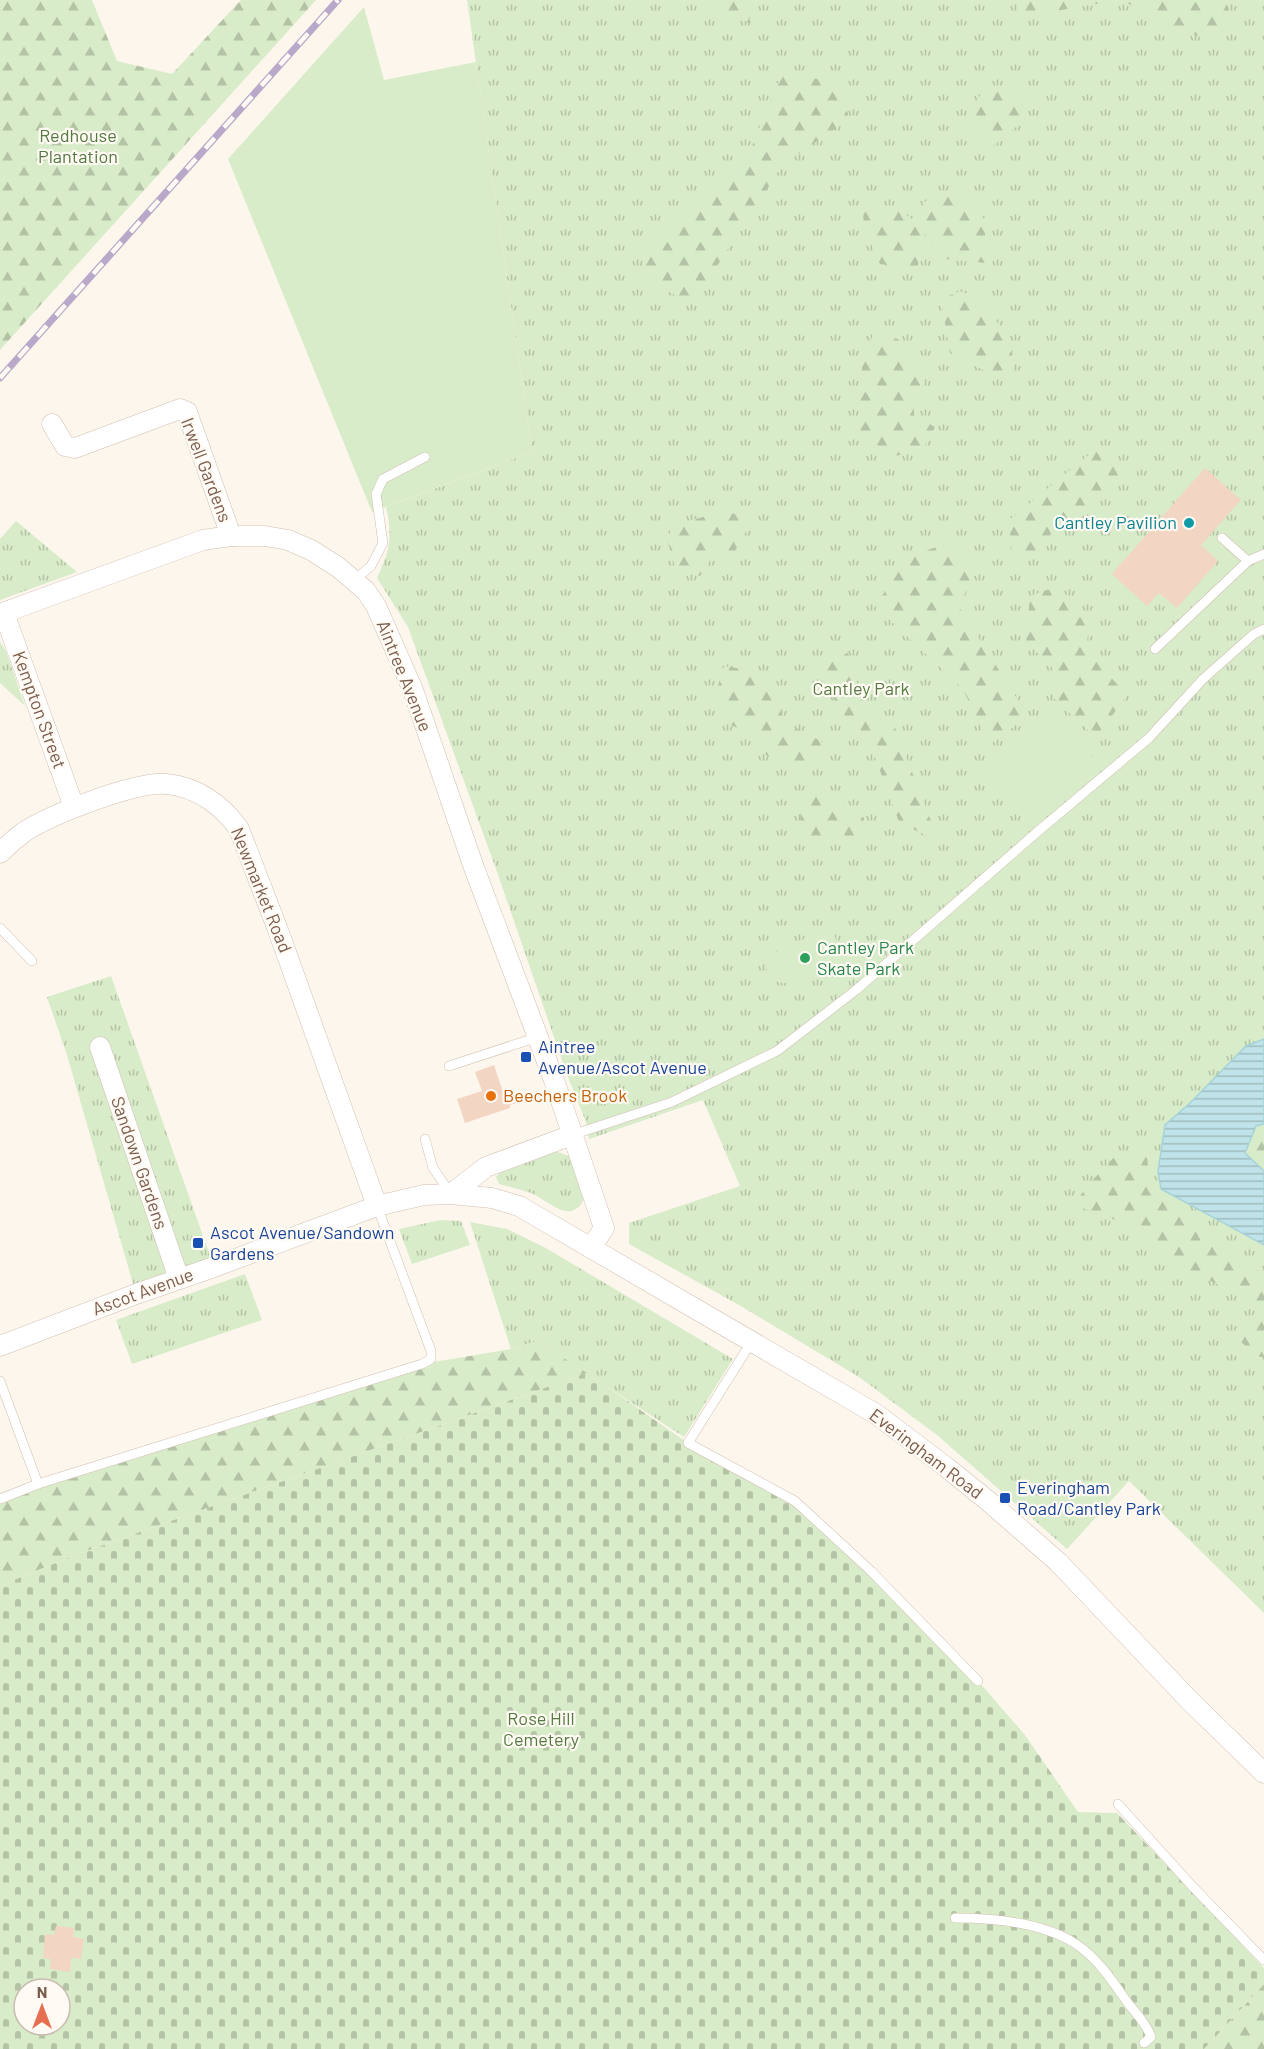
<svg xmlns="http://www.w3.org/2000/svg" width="1264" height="2049" font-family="Barlow,sans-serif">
<defs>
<pattern id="grass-tufts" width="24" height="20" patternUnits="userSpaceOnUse" patternTransform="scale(1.5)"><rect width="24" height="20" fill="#d8ecc9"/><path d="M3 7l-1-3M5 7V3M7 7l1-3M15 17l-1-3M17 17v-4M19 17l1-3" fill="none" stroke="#b4c2a5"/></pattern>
<pattern id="forest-firs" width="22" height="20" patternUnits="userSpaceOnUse" patternTransform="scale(1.5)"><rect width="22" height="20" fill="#d8ecc9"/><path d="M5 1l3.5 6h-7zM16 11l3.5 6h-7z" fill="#b4c2a5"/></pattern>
<pattern id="cemetery-stones" width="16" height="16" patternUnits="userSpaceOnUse" patternTransform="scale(1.5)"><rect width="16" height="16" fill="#d8ecc9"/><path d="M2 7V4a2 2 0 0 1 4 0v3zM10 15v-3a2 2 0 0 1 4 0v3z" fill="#b4c2a5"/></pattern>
<pattern id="water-rules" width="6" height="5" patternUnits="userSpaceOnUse" patternTransform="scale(1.5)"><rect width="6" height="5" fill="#bfe3e8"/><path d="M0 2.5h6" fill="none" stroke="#a0bbbe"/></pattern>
</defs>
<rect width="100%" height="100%" fill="#fdf6ec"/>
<g fill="url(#grass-tufts)">
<path d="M467,0H1264V1613L1129,1481L1067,1549L937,1435L859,1377L739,1305L629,1244V1223L740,1186L703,1100L589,1139L586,1122L566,1072L496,869L408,627L377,578C390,550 393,538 386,507L532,452Z"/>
<polygon points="16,521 77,572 0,600 0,539"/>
<polygon points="0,642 6,651 25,706 0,683"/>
<polygon points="111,976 214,1267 136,1294 67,1055 47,997"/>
<path d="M555,1151L572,1157L585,1197C571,1227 551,1202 531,1193C521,1189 509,1187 499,1184L496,1177L503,1169Z"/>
<polygon points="441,1220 461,1221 470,1245 412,1264 399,1229"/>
<polygon points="470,1222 507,1229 544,1247 733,1359 684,1437 537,1341 511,1349"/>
<polygon points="245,1274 262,1320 132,1364 116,1320"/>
</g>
<g fill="url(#forest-firs)">
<polygon points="0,0 92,0 117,61 172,74 241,0 316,0 0,350"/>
<polygon points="702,0 753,0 749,23"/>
<polygon points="1019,0 1226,0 1231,23 1202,38 1120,0 1015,18"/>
<polygon points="783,70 836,84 850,119 783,164 693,303 647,282 643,250 748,156"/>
<polygon points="988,84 1023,97 1022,122 992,147 963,120"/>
<polygon points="962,194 985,220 985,263 946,259 924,233 917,270 880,264 864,228 863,212 896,208 912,219 926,201"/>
<polygon points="960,291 986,302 1012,348 1013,372 1001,379 950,353 941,299"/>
<polygon points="873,335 898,339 925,382 914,398 914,415 935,427 922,451 894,456 857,432 863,355"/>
<polygon points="1096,449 1138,472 1052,530 1044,554 1012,555 1009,520"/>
<polygon points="724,511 753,519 730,560 714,554 700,576 676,571 668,542 671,526"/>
<polygon points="950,542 975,571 959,607 1028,716 989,745 963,689 875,606 909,557"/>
<polygon points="1058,586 1090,620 1086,650 1127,695 1096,738 1054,698 1052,667 1026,642 1030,596"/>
<polygon points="848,653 866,712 895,728 933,826 929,837 899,822 869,741 841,727 824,662"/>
<polygon points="724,666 762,672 786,723 830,746 810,774 766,755 759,738 729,724 715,696"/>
<polygon points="823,791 864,818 861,842 813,842 800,828 801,800"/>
<polygon points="1264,1124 1264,1171 1244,1153 1256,1126"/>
<polygon points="1119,1152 1147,1153 1149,1185 1248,1268 1264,1272 1264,1357 1260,1357 1237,1339 1260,1305 1176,1264 1130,1225 1074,1205 1087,1186"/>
<polygon points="537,1341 587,1373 70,1557 0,1586 0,1499 422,1364 511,1349"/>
<polygon points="1264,1984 1264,2049 1204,2049"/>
</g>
<path fill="url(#cemetery-stones)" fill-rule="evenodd" d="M587,1373L688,1443L795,1501L978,1681L1025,1735L1078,1812L1117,1813L1264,1968V1984L1204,2049H0V1586L70,1557ZM24,1989H60V2025H24Z"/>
<g fill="#d8ecc9">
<polygon points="364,7 384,80 476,62 532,452 372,512 228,159"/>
<polygon points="1050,711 1094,759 1026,822 981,774"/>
<path d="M833,930L838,947L833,952L852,979L846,984L827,959C808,972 792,992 769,978L766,968L768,961L775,956L779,947Z"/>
</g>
<polygon fill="url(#water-rules)" stroke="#a5d3da" stroke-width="1.5" points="1264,1039 1264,1124 1256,1126 1245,1153 1264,1171 1264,1245 1161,1189 1158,1171 1165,1125 1190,1103 1246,1046"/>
<g fill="#f3d5c3">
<polygon points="1205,468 1241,500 1201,545 1218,561 1177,608 1159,593 1147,606 1112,574"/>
<polygon points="494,1065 503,1092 511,1089 516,1103 510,1105 510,1108 465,1123 457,1099 482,1091 475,1072"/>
<polygon points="56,1926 74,1928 73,1937 84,1939 81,1959 71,1958 70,1972 50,1969 51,1959 43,1958 45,1934 54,1935"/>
</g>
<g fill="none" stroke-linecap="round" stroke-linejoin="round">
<g stroke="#d1beb0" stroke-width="10">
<g id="lane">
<polyline points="1222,538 1248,561"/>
<polyline points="353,581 371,566 383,543 376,494 383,479 425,457"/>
<polyline points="1155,649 1248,561 1264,554"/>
<polyline points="0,928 32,961"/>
<polyline points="449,1066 538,1037"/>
<polyline points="572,1135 672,1102 777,1051 856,990 1036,833 1149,738 1203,679 1254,634 1264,629"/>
<polyline points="425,1139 433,1168 451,1194"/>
<polyline points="752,1341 688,1443 795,1501 871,1571 978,1681"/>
<polyline points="0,1381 38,1484"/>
<polyline points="0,1499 38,1484 422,1364 431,1359 431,1351 377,1206"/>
<polyline points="1118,1804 1193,1887 1264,1960"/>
<path d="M955,1918C994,1918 1042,1922 1076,1944C1096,1957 1112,1980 1125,1999C1134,2012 1146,2022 1151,2037L1144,2043"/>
</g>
</g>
<g stroke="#d1beb0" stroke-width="21">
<g id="street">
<polyline points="52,424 65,446 75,448 180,409 187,412 231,536"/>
<polyline points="4,613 74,807"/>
<polyline points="0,614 203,540 231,536 265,536 288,540 311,550 338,567 366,591 376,606 413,690 473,865 554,1080 604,1228 591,1248"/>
<path d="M0,853C7,846 16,838 24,832C52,814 136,781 167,784C197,787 222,805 239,829L278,930L377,1206"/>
<polyline points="100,1047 179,1279"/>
<polyline points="451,1194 486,1167 572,1135"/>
<polyline points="0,1346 136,1294 214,1267 377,1206 424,1195 451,1194 492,1198 519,1206 876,1414 946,1467 987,1500 1058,1562 1191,1702 1264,1773"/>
</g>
</g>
<use href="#lane" stroke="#fff" stroke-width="9"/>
<use href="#street" stroke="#fff" stroke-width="20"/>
<g stroke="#b9a8c9" stroke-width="7">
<polyline id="rail" points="0,378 338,0"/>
</g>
<use href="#rail" stroke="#fffaf3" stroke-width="4.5" stroke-dasharray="14" stroke-linecap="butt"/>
</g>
<circle fill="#0f9aa8" stroke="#fffaf3" stroke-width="2" cx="1189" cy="523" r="6"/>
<circle fill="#2e9e5b" stroke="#fffaf3" stroke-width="2" cx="805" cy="958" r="6"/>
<g fill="#1a4fb4" stroke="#fffaf3" stroke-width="2">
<rect x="520" y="1051" width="12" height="12" rx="3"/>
<rect x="192" y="1237" width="12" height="12" rx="3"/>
<rect x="999" y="1492" width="12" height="12" rx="3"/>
</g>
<circle fill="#e8710a" stroke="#fffaf3" stroke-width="2" cx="491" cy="1096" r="6"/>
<g text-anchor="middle" stroke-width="4.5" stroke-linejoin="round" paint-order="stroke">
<g font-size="18" fill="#537a41" stroke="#fffaf3">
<text x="78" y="142">Redhouse<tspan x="78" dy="21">Plantation</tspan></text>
<text x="861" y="695">Cantley Park</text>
<text x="541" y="1725">Rose Hill<tspan x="541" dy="21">Cemetery</tspan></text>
</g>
<g font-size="18" fill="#7a5c4d" stroke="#fffaf3">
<text transform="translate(206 470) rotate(69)" y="6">Irwell Gardens</text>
<text transform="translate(404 676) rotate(68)" y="6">Aintree Avenue</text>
<text transform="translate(39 710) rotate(70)" y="6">Kempton Street</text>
<text transform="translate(261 890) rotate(68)" y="6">Newmarket Road</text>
<text transform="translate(139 1163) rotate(71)" y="6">Sandown Gardens</text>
<text transform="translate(143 1292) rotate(-20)" y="6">Ascot Avenue</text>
<text transform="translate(926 1454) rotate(37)" y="6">Everingham Road</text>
</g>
<g font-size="18" fill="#0d838f" stroke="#fffaf3" text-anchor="end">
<text x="1177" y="529">Cantley Pavilion</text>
</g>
<g font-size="18" fill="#27864d" stroke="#fffaf3" text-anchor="start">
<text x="817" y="954">Cantley Park<tspan x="817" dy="21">Skate Park</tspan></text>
</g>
<g font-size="18" fill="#164399" stroke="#fffaf3" text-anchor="start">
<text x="538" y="1053">Aintree<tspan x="538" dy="21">Avenue/Ascot Avenue</tspan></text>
<text x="210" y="1239">Ascot Avenue/Sandown<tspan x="210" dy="21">Gardens</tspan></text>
<text x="1017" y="1494">Everingham<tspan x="1017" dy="21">Road/Cantley Park</tspan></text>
</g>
<g font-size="18" fill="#c56008" stroke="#fffaf3" text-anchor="start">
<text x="503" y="1102">Beechers Brook</text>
</g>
</g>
<g transform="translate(42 2007)"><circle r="28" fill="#fffaf3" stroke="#cabbb1" stroke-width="1.5"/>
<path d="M0-4.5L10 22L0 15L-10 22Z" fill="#e76f51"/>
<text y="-9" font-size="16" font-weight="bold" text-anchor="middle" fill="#7a5c4d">N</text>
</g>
</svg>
